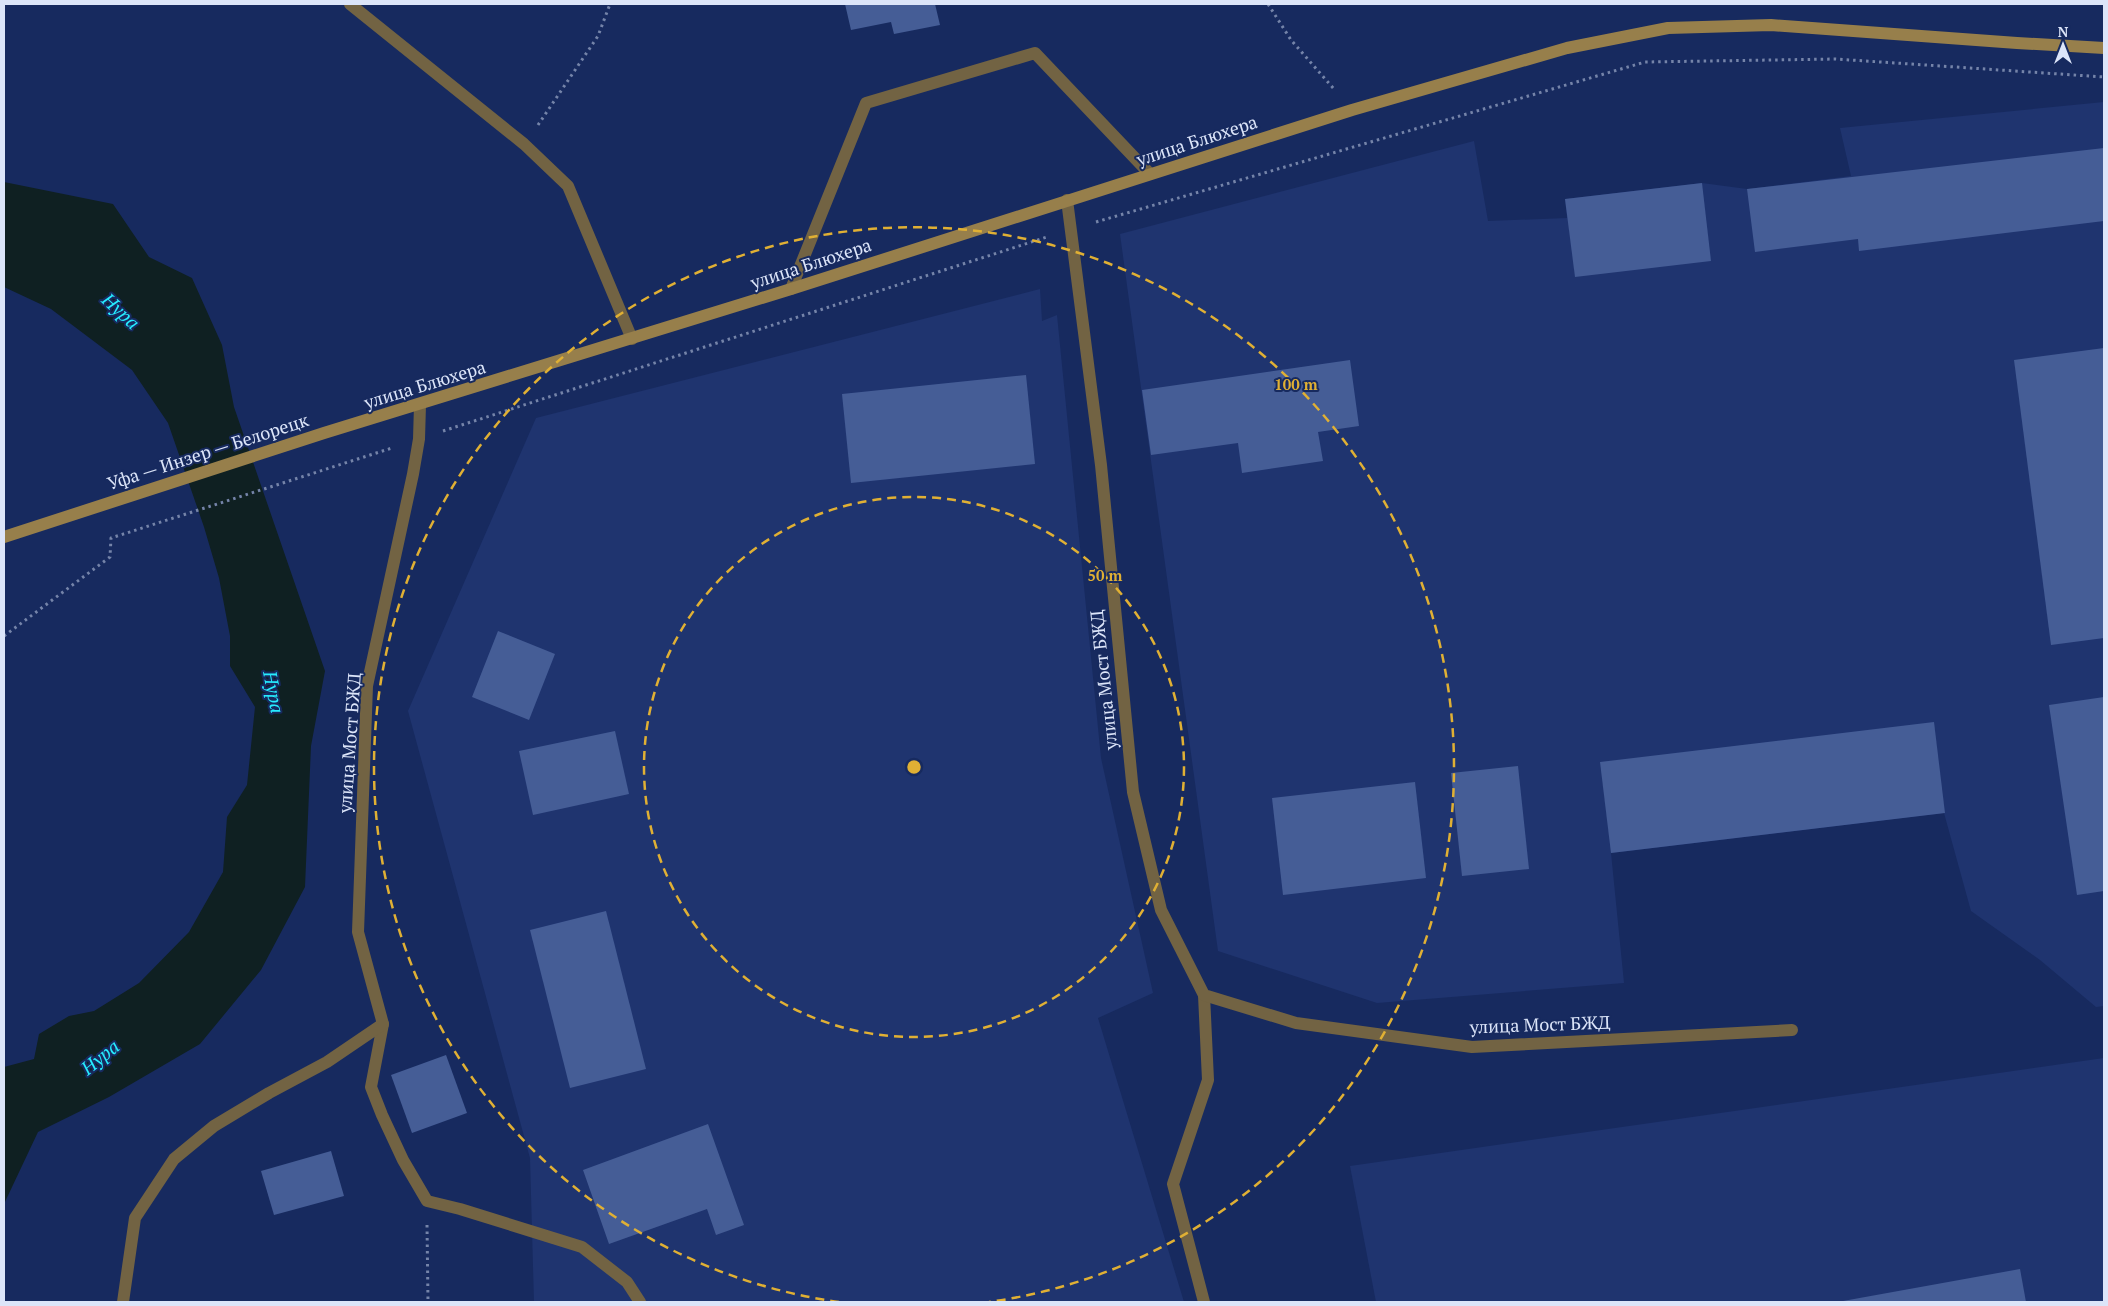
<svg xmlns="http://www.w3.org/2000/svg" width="2108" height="1306" font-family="'PT Serif',serif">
<rect width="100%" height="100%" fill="#172a5f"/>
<g fill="#1f346f">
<polygon points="2104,102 2104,1006 2096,1007 2040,960 1971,911 1944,813 1611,853 1624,983 1377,1003 1218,951 1120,234 1474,141 1488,221 1567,218 1565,199 1702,183 1747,189 1851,176 1840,128"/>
<polygon points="1040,289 1042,321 1057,315 1101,758 1153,993 1098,1018 1184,1302 534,1302 530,1158 408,711 536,418"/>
<polygon points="2104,1058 2104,1302 1376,1302 1350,1166"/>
</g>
<polygon fill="#0f2022" points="4,182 113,204 149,257 192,278 222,345 234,407 325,671 311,746 305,887 261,970 200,1044 109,1097 38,1132 4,1204 4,1067 34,1059 39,1034 69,1016 94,1011 139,983 189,932 223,872 227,817 247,785 255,707 230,666 230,636 219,578 204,527 168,423 132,370 51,309 4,287"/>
<g fill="#455d96">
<polygon points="845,4 935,4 940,25 894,34 891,22 851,30"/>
<polygon points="2104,148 2104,221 1859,251 1858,239 1755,252 1747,189"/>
<polygon points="1702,183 1711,261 1575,277 1565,199"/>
<polygon points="2104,348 2104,638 2051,645 2014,360"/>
<polygon points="1350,360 1359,426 1318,432 1323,461 1242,473 1238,443 1151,455 1142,390"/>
<polygon points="1026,375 1035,464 851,483 842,394"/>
<polygon points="498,631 555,654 529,720 472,697"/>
<polygon points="2104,697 2104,891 2077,895 2049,705"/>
<polygon points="1934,722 1945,813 1611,853 1600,762"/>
<polygon points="615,731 629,794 533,815 519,751"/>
<polygon points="1518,766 1529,869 1462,876 1451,773"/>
<polygon points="1415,782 1426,878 1283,895 1272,798"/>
<polygon points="606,911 646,1069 570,1088 530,930"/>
<polygon points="446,1055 467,1113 412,1133 391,1075"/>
<polygon points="708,1124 744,1225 716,1235 707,1209 609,1244 583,1170"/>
<polygon points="331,1151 344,1196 274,1215 261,1171"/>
<polygon points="2020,1269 2026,1302 1844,1302 1843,1301"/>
</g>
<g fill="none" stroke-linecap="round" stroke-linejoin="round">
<g stroke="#7584a9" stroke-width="3" stroke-dasharray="2.5 4" stroke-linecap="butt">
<polyline points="1268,4 1291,40 1334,89"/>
<polyline points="538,125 598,36 610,4"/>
<polyline points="1096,222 1645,62 1836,59 2104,77"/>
<polyline points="443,431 1047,237"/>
<polyline points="4,636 110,557 111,538 392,448"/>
<polyline points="427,1225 428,1302"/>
</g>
<g stroke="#726343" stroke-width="12">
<polyline points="791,289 866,103 1035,53 1150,174"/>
<polyline points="1204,995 1208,1080 1173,1184 1204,1302"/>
</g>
<g stroke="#726343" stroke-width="12">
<polyline points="350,4 524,144 568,186 632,339"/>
<polyline points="1067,200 1101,465 1133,792 1161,910 1204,995 1296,1023 1472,1047 1792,1030"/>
<polyline points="383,1024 371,1087 382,1115 403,1160 427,1201 460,1209 582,1247 627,1282 640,1302"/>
<polyline points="123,1302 135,1218 174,1159 214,1126 269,1093 327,1062 383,1024 358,932 367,686 413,474 419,439 420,405"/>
</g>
<polyline stroke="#977f4b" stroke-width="12" points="4,537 324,433 791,289 1352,110 1567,48 1668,28 1771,25 2017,43 2104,48"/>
</g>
<g fill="none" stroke="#e0b034" stroke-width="2.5" stroke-dasharray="9 6">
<circle cx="914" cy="767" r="270"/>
<path d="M839 1302A540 540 0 1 1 989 1302"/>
</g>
<g text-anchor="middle" stroke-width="4" stroke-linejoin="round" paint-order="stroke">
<g font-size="18" fill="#dce5f9" stroke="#172a5f">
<text transform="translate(1197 141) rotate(-18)" y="6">улица Блюхера</text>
<text transform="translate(811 264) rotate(-18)" y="6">улица Блюхера</text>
<text transform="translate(425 385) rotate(-17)" y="6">улица Блюхера</text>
<text transform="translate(208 452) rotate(-18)" y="6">Уфа — Инзер — Белорецк</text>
<text transform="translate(1104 680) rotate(-96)" y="6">улица Мост БЖД</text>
<text transform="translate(350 743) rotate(-86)" y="6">улица Мост БЖД</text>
<text transform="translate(1540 1025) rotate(-2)" y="6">улица Мост БЖД</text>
</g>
<g font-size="19" font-style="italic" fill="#26ecff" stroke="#172a5f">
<text transform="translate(121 311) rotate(43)" y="7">Нура</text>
<text transform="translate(274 692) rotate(79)" y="7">Нура</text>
<text transform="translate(100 1057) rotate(-39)" y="7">Нура</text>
</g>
</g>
<circle cx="914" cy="767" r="8" fill="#e0b034" stroke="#172a5f" stroke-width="2.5"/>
<g font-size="15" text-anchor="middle" font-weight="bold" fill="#e0b034" stroke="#172a5f" stroke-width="4" stroke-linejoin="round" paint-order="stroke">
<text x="1296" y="390">100 m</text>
<text x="1105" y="581">50 m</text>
</g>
<rect width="2108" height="1306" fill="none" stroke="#dce5f9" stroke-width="10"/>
<g transform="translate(2063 45)" stroke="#172a5f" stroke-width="4" paint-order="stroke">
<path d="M0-4L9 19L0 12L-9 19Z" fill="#dce5f9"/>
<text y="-8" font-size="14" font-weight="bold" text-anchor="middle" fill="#dce5f9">N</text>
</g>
</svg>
